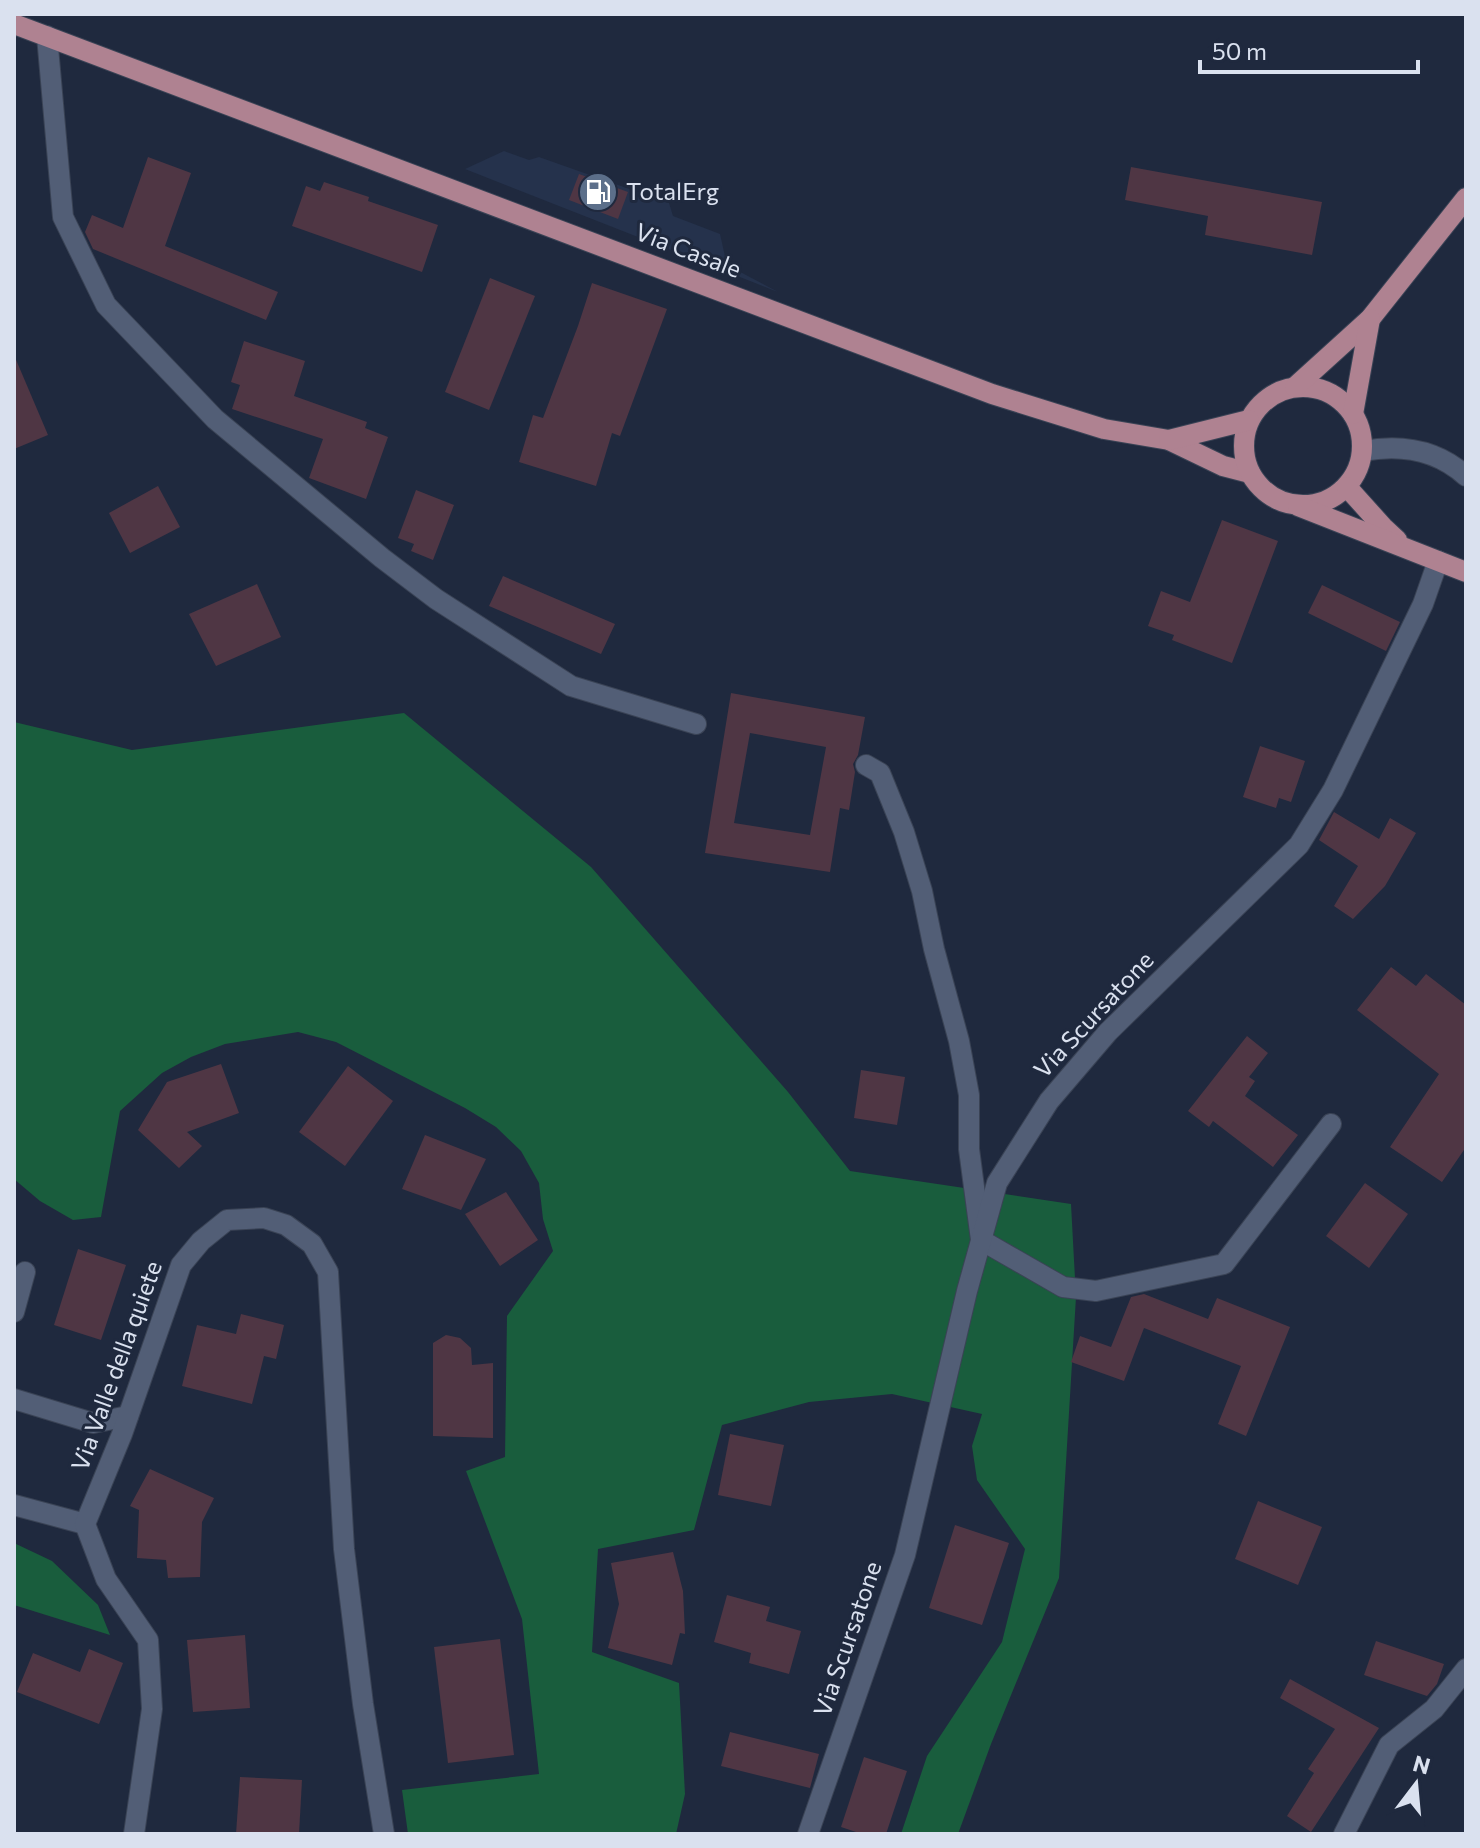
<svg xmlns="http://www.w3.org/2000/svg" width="1480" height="1848" font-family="Commissioner,sans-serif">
<rect width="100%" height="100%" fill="#1f293e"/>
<polygon fill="#25324c" points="504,151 529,160 539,157 669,203 673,216 720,234 727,265 778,292 465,169"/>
<g fill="#195d3d">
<polygon points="404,713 591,867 788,1092 850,1171 1071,1204 1076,1297 1059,1578 991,1744 958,1834 901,1834 927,1756 1002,1642 1025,1549 977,1480 972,1446 982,1414 892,1394 809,1402 722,1425 694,1530 598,1549 592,1652 679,1683 685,1794 676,1834 408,1834 402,1790 539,1774 522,1619 466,1471 505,1457 507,1316 553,1251 543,1219 539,1183 521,1151 496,1127 465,1108 336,1042 298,1032 225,1044 191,1057 162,1073 120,1111 101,1217 73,1220 40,1201 14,1179 14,722 132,750"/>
<polygon points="14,1543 52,1561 98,1605 110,1635 14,1605"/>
</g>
<g fill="#4f3644" fill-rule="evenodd">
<polygon points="148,157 191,173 165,246 278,292 266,320 93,249 85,232 92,215 123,228"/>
<polygon points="1131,167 1322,202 1312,255 1205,235 1208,216 1125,200"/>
<polygon points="579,174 628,192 618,219 569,200"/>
<polygon points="324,182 369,197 368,201 438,225 422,272 292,226 306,186 320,191"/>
<polygon points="490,278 535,296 489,410 445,392"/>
<polygon points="592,283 667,309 620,436 612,433 596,486 519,462 533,415 543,418 578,326"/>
<polygon points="244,341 305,361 294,396 367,422 365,428 388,437 366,499 309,478 323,439 232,409 240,385 231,382"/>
<polygon points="14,355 48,435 14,449"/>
<polygon points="158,486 180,527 130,553 109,513"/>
<polygon points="416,490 454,505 433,560 411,551 414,544 398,538"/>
<polygon points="1222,520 1278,541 1232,663 1172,640 1174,635 1148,626 1161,591 1190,602"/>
<polygon points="503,576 615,624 601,654 489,606"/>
<polygon points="257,584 281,637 216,666 189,614"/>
<polygon points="1322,585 1400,622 1386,651 1308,613"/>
<path d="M731,693L865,717L858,755L853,764L855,772L849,810L840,808L830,872L705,853ZM750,733L826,747L810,835L734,823Z"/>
<polygon points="1260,746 1305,761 1291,802 1279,798 1276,808 1243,797"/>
<polygon points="1334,812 1379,839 1390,818 1416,833 1385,886 1353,919 1334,906 1358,866 1319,840"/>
<polygon points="1391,967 1416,986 1426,974 1466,1005 1466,1147 1442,1182 1390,1147 1439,1074 1357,1010"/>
<polygon points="1247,1036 1268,1053 1249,1077 1255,1081 1245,1096 1298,1135 1273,1167 1213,1121 1209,1127 1188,1111"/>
<polygon points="221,1064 239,1113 187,1132 202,1146 179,1168 138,1130 167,1082"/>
<polygon points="348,1066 393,1101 345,1166 299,1132"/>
<polygon points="861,1070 905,1077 897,1125 854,1118"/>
<polygon points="425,1135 486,1159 461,1210 402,1189"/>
<polygon points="1365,1183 1408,1214 1369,1268 1326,1236"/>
<polygon points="506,1192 538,1240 500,1266 465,1214"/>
<polygon points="78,1249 126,1265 101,1340 54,1325"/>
<polygon points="1144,1294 1208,1319 1217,1298 1290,1327 1246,1436 1218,1424 1241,1366 1144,1328 1124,1381 1071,1362 1080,1336 1111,1347 1131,1297"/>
<polygon points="241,1314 284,1325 276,1359 264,1356 252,1404 182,1386 197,1325 236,1334"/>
<polygon points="446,1335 460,1338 471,1348 472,1365 493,1363 493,1438 433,1436 433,1343"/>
<polygon points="730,1434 784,1445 771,1506 718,1495"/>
<polygon points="150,1469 214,1498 202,1522 200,1577 168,1578 166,1560 137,1558 139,1510 130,1506"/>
<polygon points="1258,1501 1322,1527 1298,1585 1235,1559"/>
<polygon points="955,1525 1009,1543 982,1625 929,1608"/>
<polygon points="673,1552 683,1591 685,1634 680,1633 672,1665 608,1648 619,1604 611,1563"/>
<polygon points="727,1595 770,1607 766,1621 801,1631 789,1674 749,1663 751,1653 714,1642"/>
<polygon points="245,1635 250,1708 193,1712 187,1640"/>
<polygon points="500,1639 514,1755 448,1763 434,1647"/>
<polygon points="1376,1641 1444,1664 1437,1684 1427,1696 1364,1675"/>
<polygon points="89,1649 123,1663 99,1724 17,1692 33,1653 80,1672"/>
<polygon points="1290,1679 1379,1728 1311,1832 1287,1816 1314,1773 1308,1769 1335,1729 1280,1698"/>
<polygon points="730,1732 819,1754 810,1788 721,1766"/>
<polygon points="864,1757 907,1771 886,1834 862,1834 841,1827"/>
<polygon points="240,1777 302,1780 299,1834 236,1834"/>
</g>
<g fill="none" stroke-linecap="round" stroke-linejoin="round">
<g stroke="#3a4355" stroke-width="22">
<g id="minor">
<polyline points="47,36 63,217 106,305 215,419 382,558 436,599 571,686 696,724"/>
<path d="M1363,451C1401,444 1436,449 1466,476"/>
<polyline points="866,765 880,773 904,832 922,891 934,949 959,1041 969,1095 969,1149 981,1240 1063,1287 1096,1291 1224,1264 1331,1124"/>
<polyline points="14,1312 25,1272"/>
<polyline points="14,1399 93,1423 128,1416"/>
<polyline points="14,1505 85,1524"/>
<polyline points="134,1834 152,1709 148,1640 106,1579 85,1524 122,1434 181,1265 201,1241 227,1220 264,1218 286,1225 312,1244 328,1272 344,1549 363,1704 384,1834"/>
<polyline points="808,1834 905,1555 967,1291 997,1183 1049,1101 1108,1032 1299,845 1333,790 1423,604 1438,561"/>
<polyline points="1344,1834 1389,1745 1434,1709 1466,1669"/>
</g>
</g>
<g stroke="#3a4355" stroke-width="22">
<g id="major">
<polyline points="14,24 992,394 1104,429 1169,440 1223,466 1250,473"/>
<circle cx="1303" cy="446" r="59"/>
<polyline points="1295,387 1370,319 1466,198"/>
<polyline points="1353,414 1370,319"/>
<polyline points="1169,440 1249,420"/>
<polyline points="1347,487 1383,527 1397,540"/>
<polyline points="1298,506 1466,572"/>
</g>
</g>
<use href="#minor" stroke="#525e76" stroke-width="20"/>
<use href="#major" stroke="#af8291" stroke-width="20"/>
</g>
<defs>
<g id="fuel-disc" transform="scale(2)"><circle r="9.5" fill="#5c6f8a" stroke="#1f293e"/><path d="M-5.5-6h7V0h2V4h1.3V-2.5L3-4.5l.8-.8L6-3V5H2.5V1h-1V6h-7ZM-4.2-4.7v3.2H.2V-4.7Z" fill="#fff"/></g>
</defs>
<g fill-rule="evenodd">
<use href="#fuel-disc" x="598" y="192"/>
</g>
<g text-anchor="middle" stroke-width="6" stroke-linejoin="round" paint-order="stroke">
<g font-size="24" fill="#dae1ef" stroke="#1f293e" text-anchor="start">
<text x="626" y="200">TotalErg</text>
</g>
<g font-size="24" fill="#dae1ef" stroke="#1f293e">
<text transform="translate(688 251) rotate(21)" y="8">Via Casale</text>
<text transform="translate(1094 1015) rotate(-47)" y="8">Via Scursatone</text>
<text transform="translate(117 1366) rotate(-70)" y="8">Via Valle della quiete</text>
<text transform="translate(848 1639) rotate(-71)" y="8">Via Scursatone</text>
</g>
</g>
<rect width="1480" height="1848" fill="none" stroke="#dae1ef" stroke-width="32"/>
<g transform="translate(1416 1784) rotate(16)" stroke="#1f293e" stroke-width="6" paint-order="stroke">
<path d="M0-6L14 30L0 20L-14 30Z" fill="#dae1ef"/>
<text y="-12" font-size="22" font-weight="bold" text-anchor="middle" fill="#dae1ef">N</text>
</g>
<path d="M1200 60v12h218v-12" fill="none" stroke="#dae1ef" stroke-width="4"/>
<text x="1212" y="60" font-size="24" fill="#dae1ef" stroke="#1f293e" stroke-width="6" paint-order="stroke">50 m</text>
</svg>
